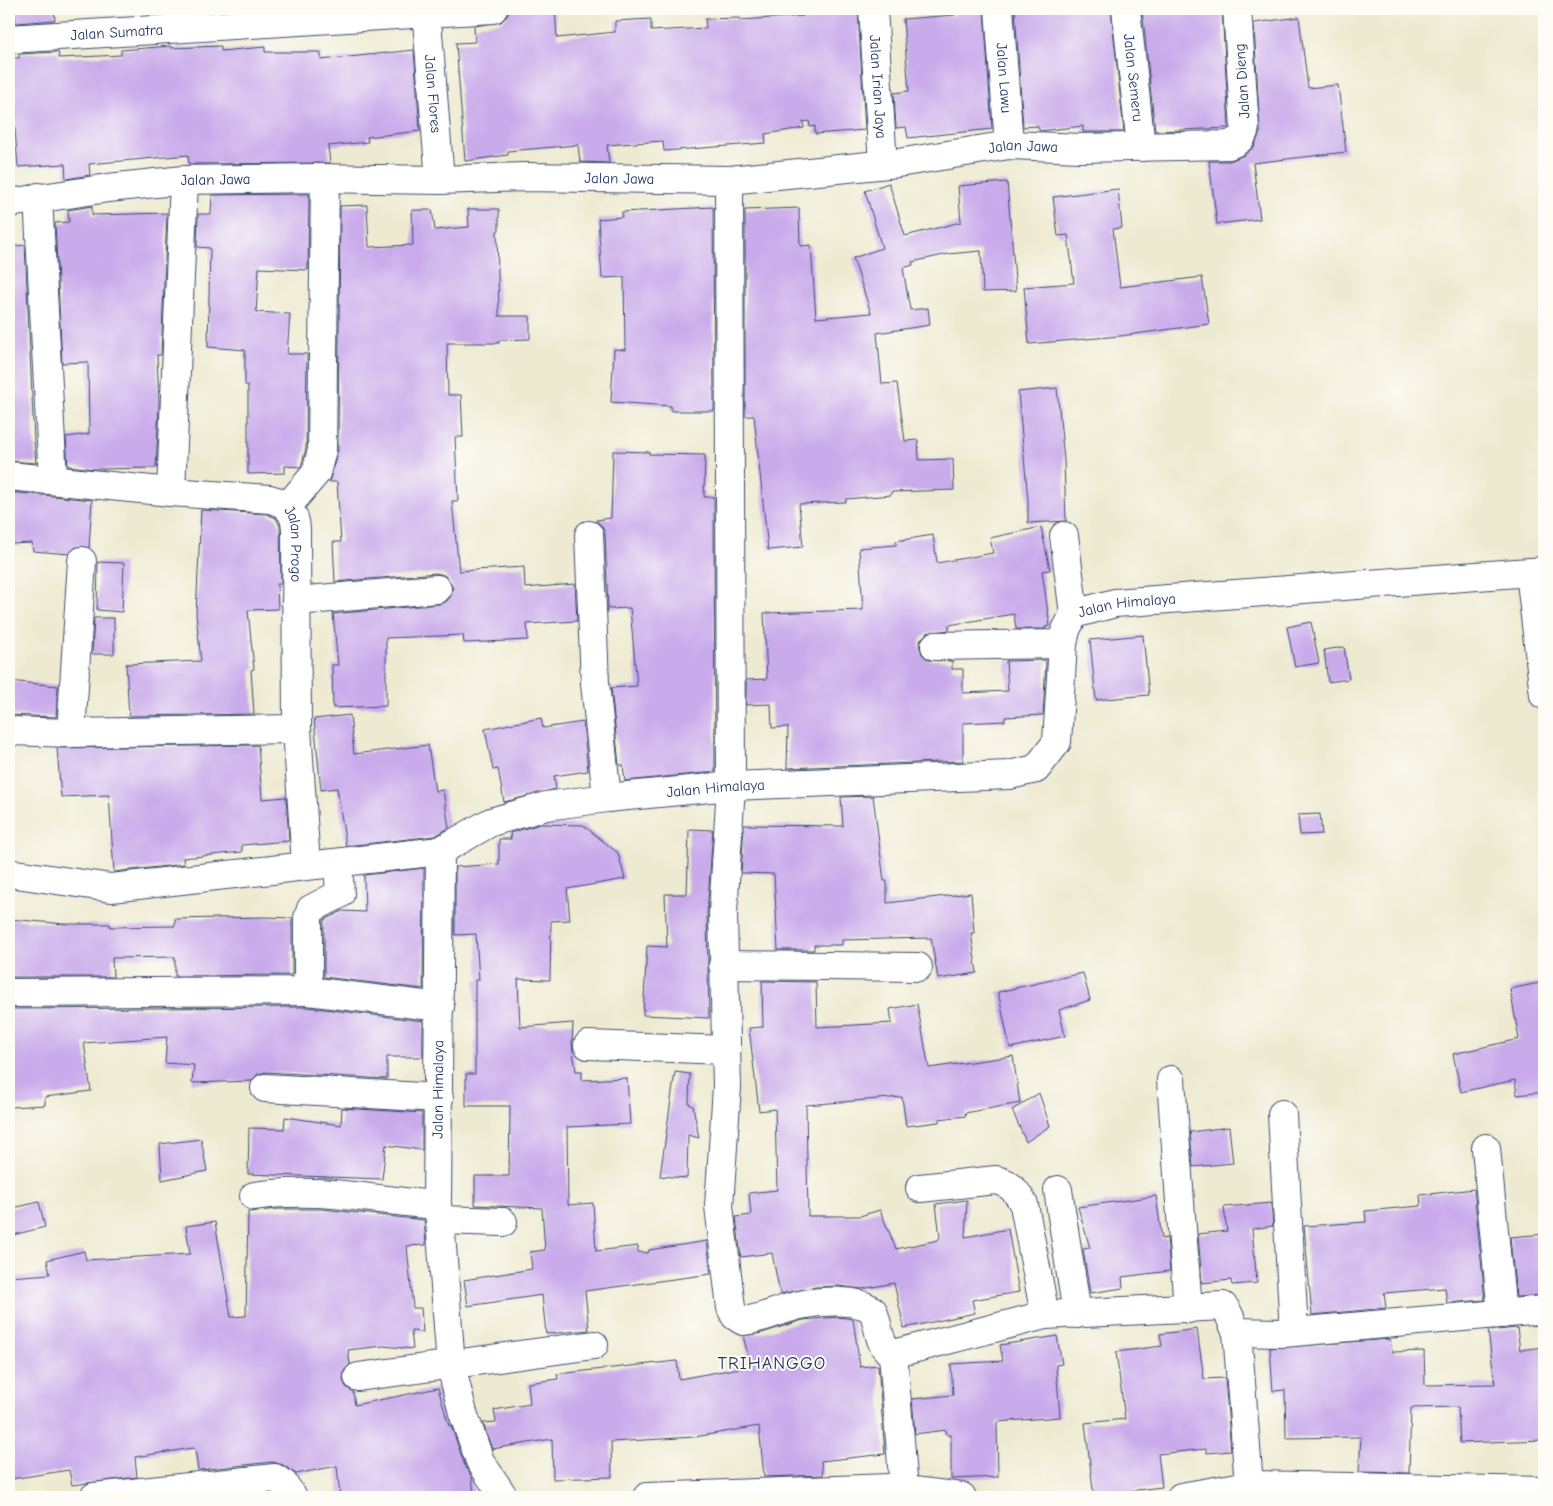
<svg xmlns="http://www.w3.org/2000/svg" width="1553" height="1506" font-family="'Comic Neue',sans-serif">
<rect width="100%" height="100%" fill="#fdfcf7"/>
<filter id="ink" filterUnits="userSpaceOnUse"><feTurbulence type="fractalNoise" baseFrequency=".02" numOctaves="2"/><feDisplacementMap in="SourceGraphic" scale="10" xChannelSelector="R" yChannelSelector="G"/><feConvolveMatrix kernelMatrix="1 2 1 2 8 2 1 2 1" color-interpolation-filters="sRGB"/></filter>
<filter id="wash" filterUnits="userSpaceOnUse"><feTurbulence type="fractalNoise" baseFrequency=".0096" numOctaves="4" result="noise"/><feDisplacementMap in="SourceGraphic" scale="20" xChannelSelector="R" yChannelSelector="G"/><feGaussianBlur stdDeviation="1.12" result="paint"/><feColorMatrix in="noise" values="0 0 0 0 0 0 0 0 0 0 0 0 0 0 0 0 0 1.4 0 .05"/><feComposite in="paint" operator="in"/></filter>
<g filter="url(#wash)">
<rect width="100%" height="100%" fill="#eeead1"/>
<g id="blocks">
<g fill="#c9abeb">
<polygon points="14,9 54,9 55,20 16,23"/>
<polygon points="509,9 555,9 557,38 615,32 615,21 651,19 651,31 706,28 705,19 740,18 740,20 803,16 802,9 858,9 865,130 815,134 815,126 810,127 809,121 803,122 804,128 765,134 766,143 664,151 663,141 607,145 609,163 580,162 578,145 508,151 508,155 465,161 456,43 475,42 474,26 501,22 507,16"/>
<polygon points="954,9 984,9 992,129 908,138 906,127 896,128 894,93 909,91 903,19 955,15"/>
<polygon points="1015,9 1111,9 1124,132 1083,132 1083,126 1040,131 1037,126 1023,127"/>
<polygon points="1142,9 1222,9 1229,128 1155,131"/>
<polygon points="1299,17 1308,88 1338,85 1346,152 1253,163 1260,219 1217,224 1209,161 1230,161 1244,155 1254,147 1260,132 1254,23"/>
<polygon points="171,46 171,48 221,46 221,51 265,47 265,52 321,52 321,60 414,50 420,131 367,137 368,142 328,146 330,163 189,164 188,155 89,164 90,175 66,179 65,164 18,167 14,117 16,116 13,58 19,58 19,54 58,52 59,58 121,55 121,50"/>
<polygon points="1007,182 1016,291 983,292 981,251 948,254 912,262 913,265 903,268 910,310 928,308 930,325 877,333 882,384 897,383 905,441 918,440 919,460 953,459 954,490 891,492 891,495 846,499 846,502 799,504 803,547 768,550 754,416 745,416 745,210 799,208 800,246 811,245 816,318 871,313 853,258 882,248 865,191 889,183 905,236 961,222 958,186"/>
<polygon points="1118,189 1122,228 1113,229 1120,287 1202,277 1209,324 1120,336 1029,344 1024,287 1074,283 1068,235 1058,236 1053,197"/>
<polygon points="309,194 308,270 259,268 256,312 290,314 287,354 307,354 306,448 301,467 285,466 285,473 248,474 248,385 245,385 245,350 208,347 210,248 197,247 198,214 211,214 212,195"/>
<polygon points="367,205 369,247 413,245 412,210 432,210 435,230 469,227 468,209 499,209 499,230 497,231 499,316 530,316 530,339 499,340 499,343 447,343 448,395 461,395 463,437 455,437 458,501 452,501 459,571 524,567 525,588 575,584 577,621 527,624 528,640 464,643 463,635 386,638 386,706 333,708 332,665 338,665 333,614 439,604 446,602 451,596 453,588 449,580 444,575 436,573 335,582 333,542 341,542 337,482 330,482 330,479 338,450 340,206"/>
<polygon points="92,206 92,215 167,213 161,355 157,355 159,404 156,468 94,469 68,466 66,437 89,434 88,362 62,363 55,223 69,222 68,210"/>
<polygon points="713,207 714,411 671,411 671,406 611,402 614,349 625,350 624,277 602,278 598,219 622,217 622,212"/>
<polygon points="25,245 34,440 36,463 9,461 9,247"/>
<polygon points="1057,388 1064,460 1066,521 1028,523 1028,500 1018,392"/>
<polygon points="613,451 649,452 649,454 705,455 704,497 714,497 715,772 625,781 623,765 619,765 611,688 637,686 630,608 608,609 605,534 602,527 596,520 611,518"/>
<polygon points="9,492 92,500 89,548 76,547 69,554 33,551 32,543 9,544"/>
<polygon points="201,510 267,514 276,518 280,526 281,584 277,584 278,609 248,610 254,669 251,670 254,714 129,716 126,664 201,661 196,614"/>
<polygon points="1041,527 1050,570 1042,571 1050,626 1045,627 1046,629 1016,629 1014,614 949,625 949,630 927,633 921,639 919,646 922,654 928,660 952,661 952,669 963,669 963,693 1008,691 1006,661 1046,660 1043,715 1005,717 1005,721 963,723 963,761 787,768 788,727 772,728 771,704 746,705 746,680 767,679 764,613 863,610 859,548 896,545 896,541 933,535 937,563 993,553 990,538"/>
<polygon points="98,562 124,563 122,612 97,610"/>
<polygon points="94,618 114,618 114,654 92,654"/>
<polygon points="1311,622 1319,663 1295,667 1287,627"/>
<polygon points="1143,635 1149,695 1096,700 1090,640"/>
<polygon points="1344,647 1349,679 1328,682 1324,650"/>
<polygon points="9,681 58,686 56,717 9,715"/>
<polygon points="350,715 354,754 428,745 435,791 443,790 449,828 435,836 346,846 337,788 321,790 314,719"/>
<polygon points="541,718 543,728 583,722 588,771 554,776 556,789 504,802 498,769 493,770 485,729"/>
<polygon points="258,745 262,799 286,797 289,841 242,845 242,852 183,858 184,864 114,872 109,795 61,797 57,748"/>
<polygon points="873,796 884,881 887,881 887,903 971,893 974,933 971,933 977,973 938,979 931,938 842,940 842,945 814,945 814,950 778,950 774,874 741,873 744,825 843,826 841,797"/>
<polygon points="1320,814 1322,834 1300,835 1298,815"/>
<polygon points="540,824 583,825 618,853 625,879 567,889 570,920 551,921 550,980 518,979 520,1027 573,1023 572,1045 576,1071 582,1071 582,1080 627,1078 630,1124 567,1127 568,1205 593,1203 596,1251 638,1246 638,1252 648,1253 649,1250 707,1241 711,1274 585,1291 589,1330 546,1334 542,1295 468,1306 464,1280 532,1269 530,1252 545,1250 542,1208 475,1205 475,1176 509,1176 510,1106 466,1106 466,1074 475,1074 475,980 479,980 476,934 455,935 455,867 499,864 499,839 511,839 510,833"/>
<polygon points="689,829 713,830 707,913 709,1018 643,1015 647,946 667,947 665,894 687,894"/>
<polygon points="424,868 423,989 324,977 324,920 342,911 365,912 364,875"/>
<polygon points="264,917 292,918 292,975 175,976 175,957 112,958 113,977 9,977 9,919 65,924 110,924 110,927 175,926 175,919"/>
<polygon points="1083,973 1090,1000 1059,1010 1065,1036 1010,1048 998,992"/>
<polygon points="762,981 816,982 817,1027 892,1023 890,1009 917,1004 929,1068 1013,1056 1020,1103 965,1113 966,1116 939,1119 939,1122 906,1126 902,1097 806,1105 808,1216 860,1216 880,1210 896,1249 938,1240 940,1237 936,1204 967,1200 965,1237 1008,1229 1019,1292 972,1300 975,1313 904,1328 894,1283 862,1289 839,1286 816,1287 780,1294 772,1253 741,1257 736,1217 751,1215 749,1193 777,1190 775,1109 759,1111 749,1028 763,1027"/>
<polygon points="1544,982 1544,1092 1517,1095 1515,1080 1461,1092 1453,1054 1519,1039 1510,989"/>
<polygon points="307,1007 423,1021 423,1057 387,1057 387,1079 266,1072 258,1074 252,1081 192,1083 194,1065 165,1063 167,1037 84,1043 91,1091 45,1097 45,1105 11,1107 9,1009"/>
<polygon points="675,1072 690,1074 689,1104 693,1106 699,1138 688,1135 687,1178 660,1176"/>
<polygon points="1039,1093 1050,1126 1026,1142 1012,1110"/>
<polygon points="342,1108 422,1113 422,1150 386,1145 382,1179 248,1174 249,1128 284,1129 285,1117 341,1125"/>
<polygon points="1229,1127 1233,1163 1193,1167 1190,1132"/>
<polygon points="201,1139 207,1171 162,1180 160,1144"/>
<polygon points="1474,1189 1485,1300 1447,1303 1445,1288 1384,1293 1386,1308 1312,1315 1304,1226 1366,1222 1365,1211 1421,1206 1420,1195"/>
<polygon points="1156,1196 1162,1239 1167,1238 1170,1271 1122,1277 1123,1288 1090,1293 1083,1249 1090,1248 1078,1207"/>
<polygon points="39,1202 45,1227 9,1236 9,1209"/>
<polygon points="1271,1203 1273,1226 1252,1229 1257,1283 1232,1285 1231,1280 1202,1283 1198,1234 1227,1231 1224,1207"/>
<polygon points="278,1209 322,1209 424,1220 426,1245 407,1246 413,1308 421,1308 423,1332 411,1331 413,1349 383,1346 348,1350 350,1364 344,1371 343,1380 346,1387 353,1392 355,1405 438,1388 449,1426 451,1425 465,1466 472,1477 474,1497 340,1497 337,1466 296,1474 283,1465 273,1462 198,1470 195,1449 193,1448 135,1457 137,1477 72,1485 69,1470 11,1479 9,1465 9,1277 50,1274 47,1260 84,1251 86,1260 190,1254 186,1226 215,1222 231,1317 246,1316 248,1212"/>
<polygon points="1544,1234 1544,1295 1516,1297 1510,1237"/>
<polygon points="838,1317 853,1319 860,1367 878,1365 885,1454 821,1461 823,1475 764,1477 759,1426 695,1437 611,1442 612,1477 553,1479 552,1439 492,1449 483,1423 496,1422 494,1410 530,1404 528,1383 558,1379 557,1374 677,1361 679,1379 751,1366 743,1336 762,1333 803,1320"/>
<polygon points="1517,1328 1520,1350 1544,1347 1544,1440 1460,1443 1458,1407 1411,1408 1409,1473 1359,1472 1361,1437 1286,1438 1285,1390 1273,1391 1270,1348 1390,1339 1392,1352 1424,1351 1425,1385 1495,1384 1488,1331"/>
<polygon points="1197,1329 1204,1379 1225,1378 1231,1451 1207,1453 1206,1449 1158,1454 1162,1487 1120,1492 1121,1497 1094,1497 1085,1423 1125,1419 1116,1352 1162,1346 1160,1334"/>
<polygon points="1057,1336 1062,1364 1056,1365 1060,1417 997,1422 998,1477 951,1479 951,1435 947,1435 946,1430 915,1434 912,1399 953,1395 951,1364 1003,1361 1000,1345"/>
</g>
</g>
</g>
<g filter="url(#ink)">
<use href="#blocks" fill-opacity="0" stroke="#3b4b6f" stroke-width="1"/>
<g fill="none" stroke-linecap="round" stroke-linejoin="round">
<g stroke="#3b4b6f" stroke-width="30">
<g id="minor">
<path id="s1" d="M426,9L440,180"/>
<path id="s2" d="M873,9L883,164"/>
<path id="s3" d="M999,9L1009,145"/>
<path id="s4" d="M1126,9L1141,147"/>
<path id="s5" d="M9,39L493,9"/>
<path d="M729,180L731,786L723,913L727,1087L719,1206L731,1308L735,1316L743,1321C763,1319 781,1309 800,1305C819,1301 859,1298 873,1311C879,1324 878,1348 893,1354L1045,1315L1223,1306C1230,1312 1231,1323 1237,1332L1283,1333L1544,1310"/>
<polyline points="38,197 53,480"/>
<path id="s6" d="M9,203L108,188L184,180L313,178L440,180L524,177L729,180L898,163L1009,145L1080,148L1229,145C1239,141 1243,138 1245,128L1237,9"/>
<path id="s7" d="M9,476L171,492L270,499C286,503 295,511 296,529L297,729L306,865"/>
<polyline points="171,492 184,180"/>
<polyline points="287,507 316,473 322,450 325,178"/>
<polyline points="589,535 595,683 607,798"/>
<polyline points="1064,536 1074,614"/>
<polyline points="1530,572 1544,695"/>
<polyline points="296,601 437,589"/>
<polyline points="935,646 1063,644"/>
<polyline points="9,731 71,733 297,729"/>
<polyline points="71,733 82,561"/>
<polyline points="9,873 111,888 440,851"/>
<polyline points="723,965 918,967"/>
<polyline points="308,991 440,1007"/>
<polyline points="9,993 308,991 308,918 311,909 340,894 338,863"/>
<polyline points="588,1045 726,1050"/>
<polyline points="1171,1080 1188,1309"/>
<polyline points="265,1088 439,1098"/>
<polyline points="1282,1114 1294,1332"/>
<polyline points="1486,1148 1502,1314"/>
<path d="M920,1188L996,1180C1010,1182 1018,1193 1024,1205L1045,1315"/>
<polyline points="1058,1190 1077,1314"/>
<path d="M254,1196C316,1186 375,1201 437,1205"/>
<polyline points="440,1220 503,1222"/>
<polyline points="1237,1332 1249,1485"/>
<polyline points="893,1354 904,1490"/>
<polyline points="358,1377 594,1345"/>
<polyline points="94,1497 275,1478 283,1483 293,1497"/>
<path id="s8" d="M504,1497L480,1461L463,1413L451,1366L440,1220L437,1205L440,851L491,822L546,806L607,798L731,786L1009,775L1036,769L1057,742L1063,644L1066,630L1074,614L1115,603L1544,571"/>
<polyline points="647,1497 889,1488 962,1497"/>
<polyline points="1181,1497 1249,1485 1544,1491"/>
</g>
</g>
<use href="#minor" stroke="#fff" stroke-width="28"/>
</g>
</g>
<g text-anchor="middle" stroke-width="4" stroke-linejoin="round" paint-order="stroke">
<g font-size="15" fill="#1b2f5e" stroke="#fdfcf7">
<text dy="5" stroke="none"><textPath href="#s5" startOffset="108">Jalan Sumatra</textPath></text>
<text dy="5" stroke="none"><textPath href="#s3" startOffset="69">Jalan Lawu</textPath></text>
<text dy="5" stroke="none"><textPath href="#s4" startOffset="69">Jalan Semeru</textPath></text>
<text transform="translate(1242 81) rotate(-94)" y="5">Jalan Dieng</text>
<text dy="5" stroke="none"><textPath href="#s2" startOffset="78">Jalan Irian Jaya</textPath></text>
<text dy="5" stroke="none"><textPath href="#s1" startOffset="85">Jalan Flores</textPath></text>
<text dy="5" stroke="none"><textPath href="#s6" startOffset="1018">Jalan Jawa</textPath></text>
<text dy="5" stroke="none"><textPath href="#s6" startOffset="612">Jalan Jawa</textPath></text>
<text dy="5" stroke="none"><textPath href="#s6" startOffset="208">Jalan Jawa</textPath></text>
<text dy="5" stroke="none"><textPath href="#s7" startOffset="320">Jalan Progo</textPath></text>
<text dy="5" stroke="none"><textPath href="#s8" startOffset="1485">Jalan Himalaya</textPath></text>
<text dy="5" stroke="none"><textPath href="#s8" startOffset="945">Jalan Himalaya</textPath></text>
<text dy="5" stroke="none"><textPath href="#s8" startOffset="420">Jalan Himalaya</textPath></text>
</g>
<g font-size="18" letter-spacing="1" fill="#1b2f5e" stroke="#fdfcf7">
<text x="772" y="1369">TRIHANGGO</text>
</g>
</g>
<rect width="1553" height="1506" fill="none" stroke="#fdfcf7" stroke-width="30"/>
</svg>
